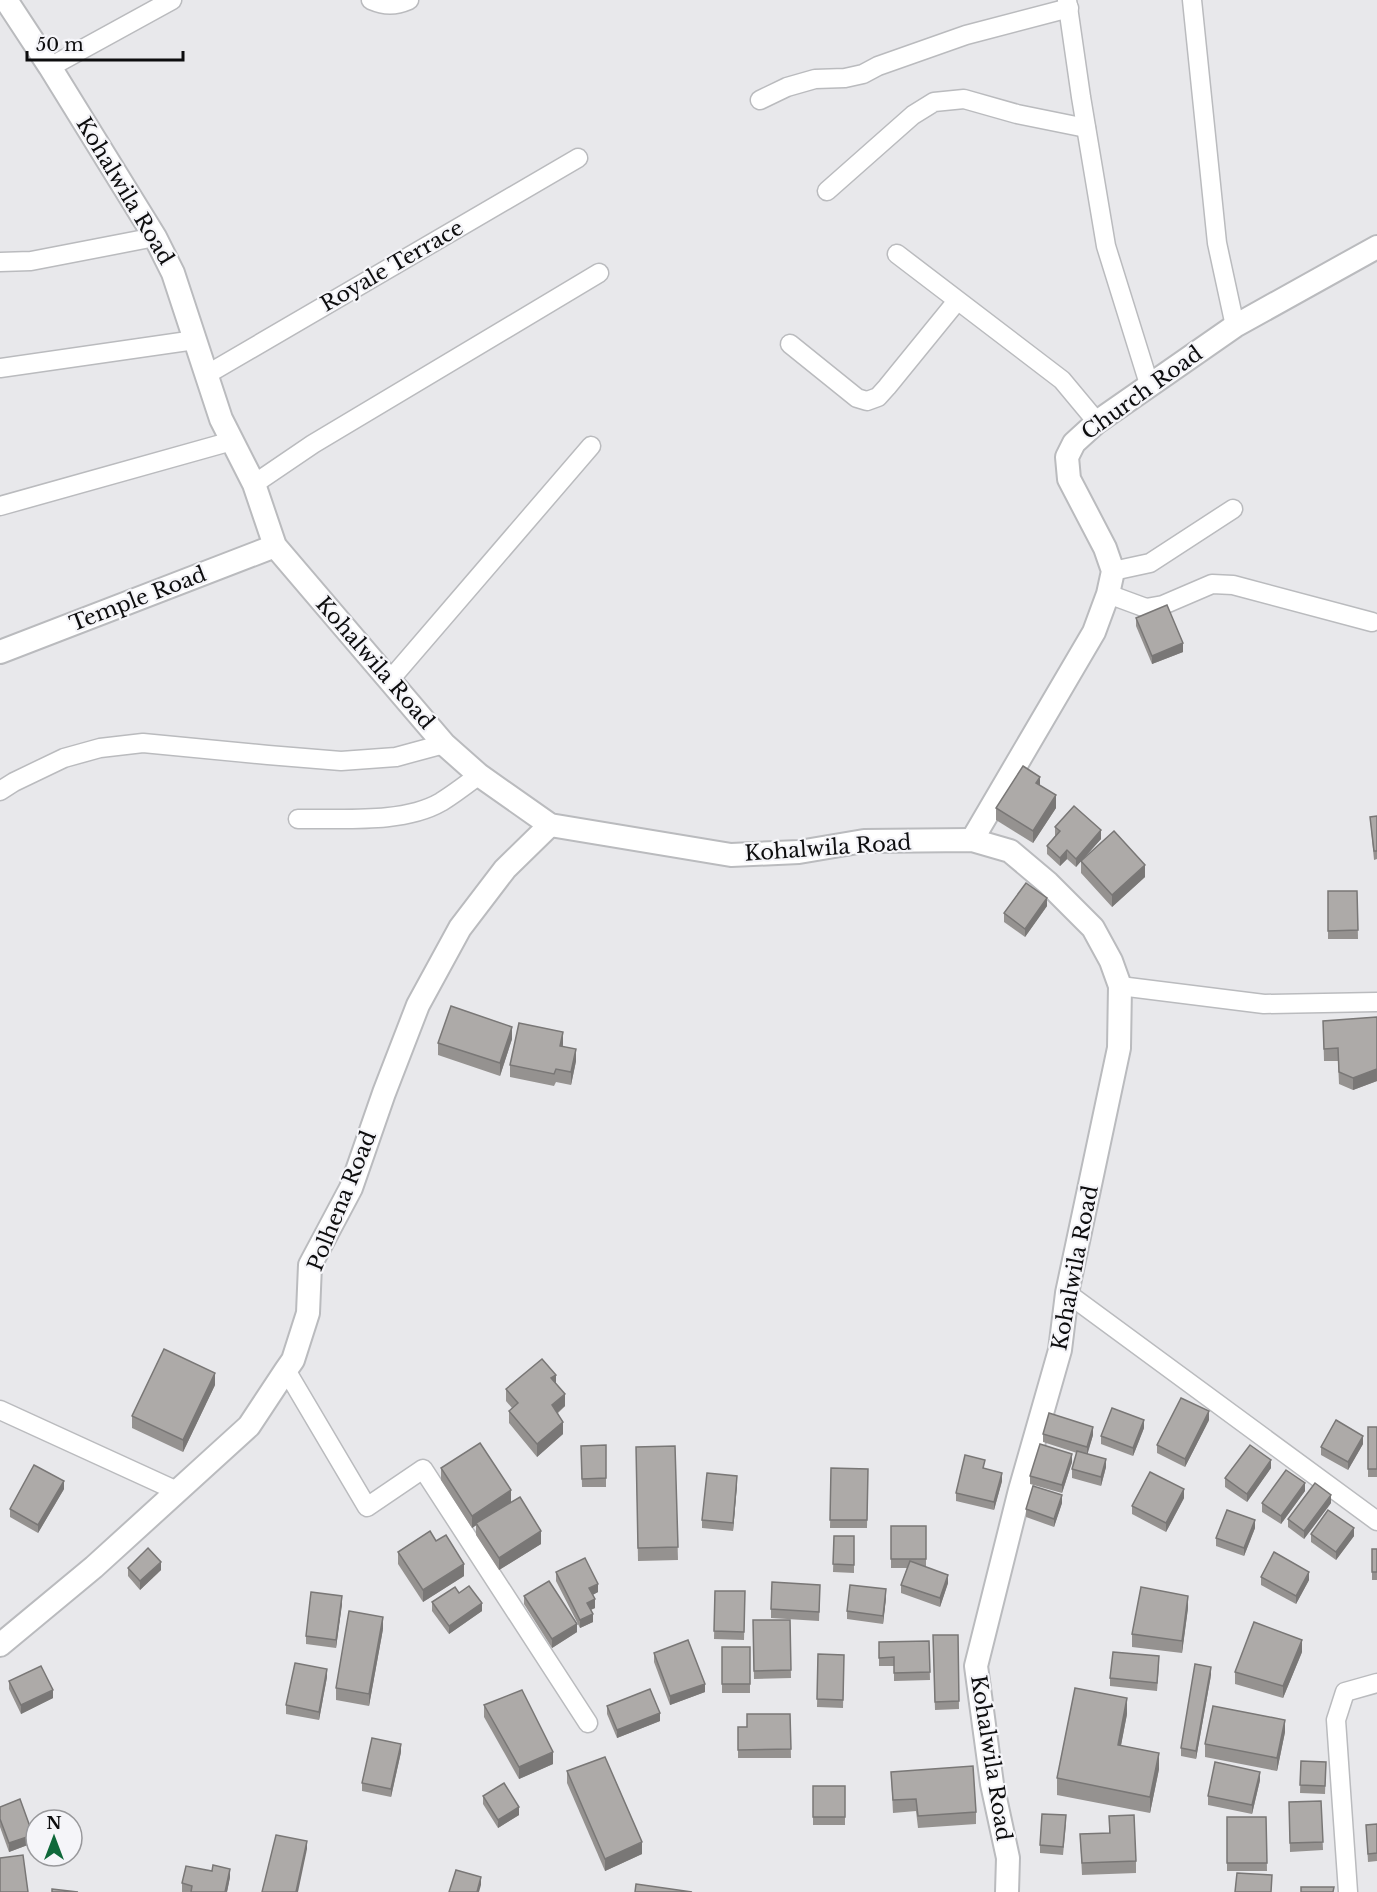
<svg xmlns="http://www.w3.org/2000/svg" width="1377" height="1892" font-family="'Libre Baskerville',serif">
<rect width="100%" height="100%" fill="#e8e8eb"/>
<g fill="none" stroke-linecap="round" stroke-linejoin="round">
<g stroke="#babbbe" stroke-width="21">
<g id="minor">
<path d="M371,0C385,6 395,6 409,0"/>
<polyline points="1067,0 1081,97 1106,246 1149,384"/>
<polyline points="1192,0 1217,243 1235,326"/>
<polyline points="50,67 172,0"/>
<polyline points="760,100 787,87 815,79 845,78 863,74 878,66 966,35 1069,8"/>
<polyline points="827,191 913,115 934,102 964,99 1017,114 1086,128"/>
<polyline points="897,254 1062,380 1097,422"/>
<polyline points="0,262 31,261 155,237"/>
<polyline points="790,344 857,398 867,401 878,397 887,387 957,301"/>
<polyline points="0,368 195,340"/>
<polyline points="206,375 578,158"/>
<polyline points="254,484 313,444 599,273"/>
<polyline points="0,506 232,441"/>
<polyline points="1113,571 1150,563 1233,509"/>
<polyline points="1108,594 1146,608 1163,605 1212,584 1233,585 1372,622"/>
<polyline points="389,681 591,446"/>
<polyline points="0,791 14,782 64,758 100,748 143,743 268,755 341,761 396,757 444,744"/>
<path d="M298,819C342,818 403,824 441,802C454,794 467,784 479,775"/>
<polyline points="1120,986 1264,1004 1377,1002"/>
<polyline points="1067,1293 1377,1521"/>
<polyline points="286,1370 367,1507 423,1469 588,1723"/>
<polyline points="0,1410 177,1491"/>
<polyline points="1348,1892 1336,1720 1345,1692 1377,1683"/>
</g>
</g>
<g stroke="#babbbe" stroke-width="26">
<g id="tertiary">
<polyline points="6,0 50,67 155,237 173,273 221,419 254,484 275,546 444,744 479,775 550,825 731,855 799,852 864,841 972,840 1010,851 1048,883 1093,928 1111,961 1120,986 1119,1048 1067,1293 1060,1350 1020,1490 976,1666 992,1784 1008,1858 1007,1892"/>
<polyline points="0,652 275,546"/>
<polyline points="972,840 1094,632 1108,594 1113,571 1105,548 1069,479 1067,457 1074,443 1097,422 1235,326 1377,247"/>
<polyline points="0,1645 94,1567 249,1426 286,1370 293,1360 308,1313 310,1265 351,1188 384,1093 418,1005 460,928 505,869 550,825"/>
</g>
</g>
<use href="#minor" stroke="#fff" stroke-width="18"/>
<use href="#tertiary" stroke="#fff" stroke-width="22"/>
</g>
<g fill="#959290">
<polygon points="1136,618 1183,652 1152,664 1136,626"/>
<polygon points="1040,786 1056,808 1033,843 996,820 996,808"/>
<polygon points="1377,816 1377,859 1374,860 1370,817"/>
<polygon points="1055,827 1101,839 1082,860 1145,877 1112,907 1081,873 1081,861 1076,867 1067,859 1060,866 1047,854 1047,846 1055,836"/>
<polygon points="1328,891 1357,891 1358,939 1328,939"/>
<polygon points="1047,906 1025,937 1004,922 1004,913"/>
<polygon points="1377,1017 1377,1081 1353,1090 1339,1084 1338,1061 1324,1061 1323,1021"/>
<polygon points="512,1039 500,1076 438,1055 438,1043"/>
<polygon points="563,1044 563,1046 576,1061 571,1085 556,1082 554,1086 510,1077 510,1065"/>
<polygon points="556,1384 565,1406 558,1413 563,1434 537,1457 509,1423 509,1411 512,1408 506,1401 506,1389"/>
<polygon points="215,1385 183,1452 132,1428 132,1416"/>
<polygon points="1209,1420 1185,1467 1157,1453 1157,1445"/>
<rect x="1368" y="1427" width="9" height="50"/>
<polygon points="1144,1428 1133,1456 1101,1444 1101,1436"/>
<polygon points="1043,1434 1093,1435 1087,1454 1106,1467 1101,1486 1072,1478 1072,1469 1077,1453 1043,1442"/>
<polygon points="1363,1444 1348,1470 1321,1455 1321,1447"/>
<polygon points="606,1445 606,1487 582,1487 581,1446"/>
<polygon points="675,1446 678,1560 638,1561 636,1447"/>
<polygon points="1072,1462 1062,1493 1030,1484 1030,1476"/>
<polygon points="441,1468 511,1502 541,1544 499,1570 476,1535 476,1525 472,1528 441,1480"/>
<polygon points="831,1468 868,1469 867,1528 830,1528"/>
<polygon points="1271,1468 1247,1502 1225,1487 1225,1478"/>
<polygon points="1002,1481 994,1510 956,1501 956,1493"/>
<polygon points="737,1485 733,1531 702,1528 702,1520"/>
<polygon points="64,1489 38,1533 10,1517 10,1509"/>
<polygon points="1305,1491 1281,1524 1262,1512 1262,1503"/>
<polygon points="1184,1498 1166,1532 1132,1514 1132,1506"/>
<polygon points="1062,1503 1054,1527 1026,1517 1026,1509"/>
<polygon points="1331,1503 1304,1539 1288,1527 1288,1519"/>
<polygon points="891,1526 926,1526 926,1567 948,1583 940,1607 901,1593 901,1585 907,1568 891,1568"/>
<polygon points="1255,1528 1244,1556 1216,1546 1216,1538"/>
<polygon points="1311,1534 1354,1536 1336,1560 1311,1542"/>
<polygon points="834,1536 854,1536 854,1573 833,1572"/>
<polygon points="436,1541 464,1576 423,1602 398,1564 398,1552"/>
<rect x="1372" y="1549" width="5" height="31"/>
<polygon points="128,1568 161,1570 140,1590 128,1576"/>
<polygon points="556,1572 598,1592 592,1595 595,1608 591,1610 593,1622 580,1628 556,1581"/>
<polygon points="1261,1577 1309,1580 1296,1604 1261,1585"/>
<polygon points="715,1591 745,1591 744,1640 714,1639"/>
<polygon points="459,1593 482,1611 449,1634 432,1611 432,1602"/>
<polygon points="820,1593 819,1621 771,1618 771,1609"/>
<polygon points="524,1596 577,1632 552,1648 524,1604"/>
<polygon points="886,1598 883,1624 847,1619 847,1611"/>
<polygon points="342,1604 336,1648 306,1644 306,1636"/>
<polygon points="1188,1608 1182,1653 1132,1647 1132,1634"/>
<polygon points="753,1620 790,1620 791,1678 754,1679"/>
<polygon points="383,1629 369,1706 336,1700 336,1688"/>
<polygon points="933,1635 958,1635 959,1709 935,1710"/>
<polygon points="929,1641 930,1680 894,1681 894,1666 879,1666 879,1642"/>
<rect x="722" y="1647" width="28" height="46"/>
<polygon points="1302,1652 1283,1698 1235,1684 1235,1672"/>
<polygon points="654,1653 705,1692 670,1705 654,1662"/>
<polygon points="818,1654 844,1655 843,1708 817,1707"/>
<polygon points="1159,1665 1157,1691 1110,1686 1110,1678"/>
<polygon points="1211,1675 1196,1759 1181,1756 1181,1748"/>
<polygon points="327,1677 319,1720 286,1714 286,1705"/>
<polygon points="9,1681 53,1698 21,1714 9,1689"/>
<polygon points="484,1705 553,1764 519,1779 484,1717"/>
<polygon points="607,1706 660,1721 617,1738 607,1714"/>
<polygon points="790,1714 791,1758 738,1758 738,1727 747,1727"/>
<polygon points="1127,1714 1121,1745 1159,1769 1150,1813 1057,1795 1057,1778"/>
<polygon points="1285,1732 1277,1771 1205,1757 1205,1744"/>
<polygon points="401,1752 391,1797 362,1791 362,1783"/>
<polygon points="1301,1761 1326,1762 1325,1794 1300,1793"/>
<polygon points="567,1771 642,1854 605,1871 567,1783"/>
<polygon points="891,1772 976,1812 976,1824 918,1828 916,1811 893,1813"/>
<polygon points="1260,1780 1252,1814 1208,1805 1208,1796"/>
<rect x="813" y="1786" width="32" height="39"/>
<polygon points="483,1796 519,1815 498,1828 483,1804"/>
<polygon points="1321,1801 1323,1850 1290,1852 1289,1802"/>
<polygon points="0,1807 33,1843 9,1852 0,1827"/>
<polygon points="1109,1816 1136,1861 1136,1873 1082,1875 1080,1834 1109,1833"/>
<polygon points="1227,1817 1266,1817 1267,1871 1227,1871"/>
<polygon points="1066,1824 1063,1855 1040,1853 1040,1845"/>
<polygon points="1377,1824 1377,1861 1368,1862 1366,1825"/>
<polygon points="230,1877 227,1892 182,1892 182,1883"/>
</g>
<g fill="#797776">
<polygon points="1183,643 1183,652 1152,664 1152,656"/>
<polygon points="1040,777 1040,789 1036,783"/>
<polygon points="1056,795 1056,808 1033,843 1033,831"/>
<polygon points="1101,830 1101,839 1076,867 1076,859"/>
<polygon points="1067,850 1067,859 1060,866 1060,858"/>
<polygon points="1145,865 1145,877 1112,907 1112,895"/>
<polygon points="1047,898 1047,906 1025,937 1025,929"/>
<polygon points="512,1027 512,1039 500,1076 500,1063"/>
<polygon points="563,1032 563,1044 560,1058 560,1046"/>
<polygon points="576,1049 576,1061 571,1085 571,1072"/>
<polygon points="1377,1069 1377,1081 1353,1090 1353,1078"/>
<polygon points="215,1373 215,1385 183,1452 183,1440"/>
<polygon points="556,1375 556,1387 551,1378"/>
<polygon points="565,1394 565,1406 552,1417 552,1405"/>
<polygon points="1209,1411 1209,1420 1185,1467 1185,1459"/>
<polygon points="1144,1420 1144,1428 1133,1456 1133,1448"/>
<polygon points="563,1422 563,1434 537,1457 537,1444"/>
<polygon points="1093,1427 1093,1435 1087,1456 1087,1447"/>
<polygon points="1363,1436 1363,1444 1348,1470 1348,1462"/>
<polygon points="1072,1454 1072,1462 1062,1493 1062,1485"/>
<polygon points="1106,1459 1106,1467 1101,1486 1101,1477"/>
<polygon points="1271,1460 1271,1468 1247,1502 1247,1494"/>
<polygon points="1002,1473 1002,1481 994,1510 994,1502"/>
<polygon points="737,1476 737,1485 733,1531 733,1523"/>
<polygon points="64,1481 64,1489 38,1533 38,1525"/>
<polygon points="1305,1483 1305,1491 1281,1524 1281,1516"/>
<polygon points="1184,1489 1184,1498 1166,1532 1166,1523"/>
<polygon points="511,1490 511,1503 472,1528 472,1516"/>
<polygon points="1062,1495 1062,1503 1054,1527 1054,1519"/>
<polygon points="1331,1495 1331,1503 1304,1539 1304,1531"/>
<polygon points="1255,1520 1255,1528 1244,1556 1244,1548"/>
<polygon points="1354,1528 1354,1536 1336,1560 1336,1552"/>
<polygon points="541,1531 541,1544 499,1570 499,1558"/>
<polygon points="161,1562 161,1570 140,1590 140,1581"/>
<polygon points="464,1564 464,1576 423,1602 423,1590"/>
<polygon points="1309,1572 1309,1580 1296,1604 1296,1596"/>
<polygon points="948,1575 948,1583 940,1607 940,1598"/>
<polygon points="598,1584 598,1592 589,1597 589,1588"/>
<polygon points="886,1589 886,1598 883,1624 883,1616"/>
<polygon points="342,1596 342,1604 336,1648 336,1640"/>
<polygon points="1188,1596 1188,1608 1182,1653 1182,1641"/>
<polygon points="595,1599 595,1608 587,1611 587,1603"/>
<polygon points="482,1603 482,1611 449,1634 449,1626"/>
<polygon points="593,1614 593,1622 580,1628 580,1620"/>
<polygon points="383,1617 383,1629 369,1706 369,1694"/>
<polygon points="577,1624 577,1632 552,1648 552,1639"/>
<polygon points="1302,1640 1302,1652 1283,1698 1283,1686"/>
<polygon points="1211,1667 1211,1675 1196,1759 1196,1751"/>
<polygon points="327,1669 327,1677 319,1720 319,1712"/>
<polygon points="705,1684 705,1692 670,1705 670,1696"/>
<polygon points="53,1690 53,1698 21,1714 21,1705"/>
<polygon points="1127,1698 1127,1714 1118,1761 1118,1745"/>
<polygon points="660,1713 660,1721 617,1738 617,1730"/>
<polygon points="1285,1720 1285,1732 1277,1771 1277,1758"/>
<polygon points="401,1744 401,1752 391,1797 391,1789"/>
<polygon points="553,1752 553,1764 519,1779 519,1767"/>
<polygon points="1159,1753 1159,1769 1150,1813 1150,1797"/>
<polygon points="1260,1772 1260,1780 1252,1814 1252,1805"/>
<polygon points="519,1807 519,1815 498,1828 498,1820"/>
<polygon points="33,1835 33,1843 9,1852 9,1843"/>
<polygon points="307,1841 307,1849 298,1892 296,1892"/>
<polygon points="642,1842 642,1854 605,1871 605,1859"/>
<polygon points="230,1869 230,1877 227,1892 225,1892"/>
<polygon points="481,1877 481,1885 479,1892 477,1892"/>
</g>
<g fill="#adaaa8" stroke="#797776" stroke-width="1.5">
<polygon points="1167,605 1183,643 1152,656 1136,618"/>
<polygon points="1023,766 1040,777 1036,783 1056,795 1033,831 996,808"/>
<polygon points="1074,806 1101,830 1076,859 1067,850 1060,858 1047,846 1060,831 1055,827"/>
<polygon points="1377,816 1377,851 1374,851 1370,817"/>
<polygon points="1114,831 1145,865 1112,895 1081,861"/>
<polygon points="1026,883 1047,898 1025,929 1004,913"/>
<polygon points="1328,891 1357,891 1358,930 1328,931"/>
<polygon points="451,1006 512,1027 500,1063 438,1043"/>
<polygon points="1377,1017 1377,1069 1353,1078 1339,1072 1338,1048 1324,1049 1323,1021"/>
<polygon points="519,1023 563,1032 560,1046 576,1049 571,1072 556,1069 554,1074 510,1065"/>
<polygon points="164,1349 215,1373 183,1440 132,1416"/>
<polygon points="542,1359 556,1375 551,1378 565,1394 552,1405 563,1422 537,1444 509,1411 518,1403 506,1389"/>
<polygon points="1181,1398 1209,1411 1185,1459 1157,1445"/>
<polygon points="1112,1408 1144,1420 1133,1448 1101,1436"/>
<polygon points="1049,1413 1093,1427 1087,1447 1043,1434"/>
<polygon points="1336,1420 1363,1436 1348,1462 1321,1447"/>
<rect x="1368" y="1427" width="9" height="42"/>
<polygon points="480,1443 511,1490 472,1516 441,1468"/>
<polygon points="1040,1444 1072,1454 1062,1485 1030,1476"/>
<polygon points="606,1445 606,1478 582,1479 581,1446"/>
<polygon points="1250,1445 1271,1460 1247,1494 1225,1478"/>
<polygon points="675,1446 678,1547 638,1548 636,1447"/>
<polygon points="1077,1451 1106,1459 1101,1477 1072,1469"/>
<polygon points="965,1455 985,1460 983,1468 1002,1473 994,1502 956,1493"/>
<polygon points="34,1465 64,1481 38,1525 10,1509"/>
<polygon points="831,1468 868,1469 867,1520 830,1520"/>
<polygon points="1286,1470 1305,1483 1281,1516 1262,1503"/>
<polygon points="1150,1472 1184,1489 1166,1523 1132,1506"/>
<polygon points="707,1473 737,1476 733,1523 702,1520"/>
<polygon points="1315,1483 1331,1495 1304,1531 1288,1519"/>
<polygon points="1033,1486 1062,1495 1054,1519 1026,1509"/>
<polygon points="520,1497 541,1531 499,1558 476,1523"/>
<polygon points="1227,1510 1255,1520 1244,1548 1216,1538"/>
<polygon points="1328,1510 1354,1528 1336,1552 1311,1534"/>
<rect x="891" y="1526" width="35" height="33"/>
<polygon points="430,1531 436,1541 446,1535 464,1564 423,1590 398,1552"/>
<polygon points="834,1536 854,1536 854,1565 833,1564"/>
<polygon points="148,1548 161,1562 140,1581 128,1568"/>
<rect x="1372" y="1549" width="5" height="23"/>
<polygon points="1274,1552 1309,1572 1296,1596 1261,1577"/>
<polygon points="585,1558 598,1584 589,1588 595,1599 587,1603 593,1614 580,1620 556,1572"/>
<polygon points="910,1561 948,1575 940,1598 901,1585"/>
<polygon points="549,1581 577,1624 552,1639 524,1596"/>
<polygon points="772,1582 820,1585 819,1612 771,1609"/>
<polygon points="850,1585 886,1589 883,1616 847,1611"/>
<polygon points="469,1586 482,1603 449,1626 432,1602 455,1587 459,1593"/>
<polygon points="1141,1587 1188,1596 1182,1641 1132,1634"/>
<polygon points="715,1591 745,1591 744,1632 714,1631"/>
<polygon points="311,1592 342,1596 336,1640 306,1636"/>
<polygon points="349,1611 383,1617 369,1694 336,1688"/>
<polygon points="753,1620 790,1620 791,1670 754,1671"/>
<polygon points="1254,1622 1302,1640 1283,1686 1235,1672"/>
<polygon points="933,1635 958,1635 959,1701 935,1702"/>
<polygon points="688,1640 705,1684 670,1696 654,1653"/>
<polygon points="929,1641 930,1672 894,1673 894,1657 879,1658 879,1642"/>
<rect x="722" y="1647" width="28" height="37"/>
<polygon points="1113,1652 1159,1656 1157,1683 1110,1678"/>
<polygon points="818,1654 844,1655 843,1700 817,1699"/>
<polygon points="295,1663 327,1669 319,1712 286,1705"/>
<polygon points="1195,1664 1211,1667 1196,1751 1181,1748"/>
<polygon points="41,1666 53,1690 21,1705 9,1681"/>
<polygon points="1075,1688 1127,1698 1118,1745 1159,1753 1150,1797 1057,1778"/>
<polygon points="650,1689 660,1713 617,1730 607,1706"/>
<polygon points="522,1690 553,1752 519,1767 484,1705"/>
<polygon points="1213,1706 1285,1720 1277,1758 1205,1744"/>
<polygon points="747,1714 790,1714 791,1749 738,1750 738,1727 747,1727"/>
<polygon points="372,1738 401,1744 391,1789 362,1783"/>
<polygon points="605,1757 642,1842 605,1859 567,1771"/>
<polygon points="1301,1761 1326,1762 1325,1786 1300,1785"/>
<polygon points="1215,1762 1260,1772 1252,1805 1208,1796"/>
<polygon points="973,1766 976,1812 918,1816 916,1799 893,1800 891,1772"/>
<polygon points="504,1783 519,1807 498,1820 483,1796"/>
<rect x="813" y="1786" width="32" height="31"/>
<polygon points="20,1799 33,1835 9,1843 0,1819 0,1807"/>
<polygon points="1321,1801 1323,1842 1290,1843 1289,1802"/>
<polygon points="1042,1814 1066,1815 1063,1847 1040,1845"/>
<polygon points="1134,1815 1136,1861 1082,1863 1080,1834 1110,1833 1109,1816"/>
<polygon points="1227,1817 1266,1817 1267,1863 1227,1863"/>
<polygon points="1377,1824 1377,1853 1368,1854 1366,1825"/>
<polygon points="276,1835 307,1841 296,1892 262,1892"/>
<polygon points="23,1855 28,1892 0,1892 0,1858"/>
<polygon points="213,1865 230,1869 225,1892 191,1892 192,1886 182,1883 186,1866 212,1871"/>
<polygon points="456,1870 481,1877 477,1892 449,1892"/>
<polygon points="1237,1873 1272,1875 1271,1892 1235,1892"/>
<polygon points="636,1884 692,1892 635,1892"/>
<polygon points="1301,1887 1334,1887 1333,1892 1301,1892"/>
<polygon points="52,1889 78,1892 52,1892"/>
</g>
<g text-anchor="middle" stroke-width="4.5" stroke-linejoin="round" paint-order="stroke">
<g font-size="21" fill="#0d0d0e" stroke="#f5f5f9">
<text transform="translate(125 191) rotate(59)" y="7">Kohalwila Road</text>
<text transform="translate(392 266) rotate(-30)" y="7">Royale Terrace</text>
<text transform="translate(1142 393) rotate(-36)" y="7">Church Road</text>
<text transform="translate(138 599) rotate(-21)" y="7">Temple Road</text>
<text transform="translate(375 663) rotate(49)" y="7">Kohalwila Road</text>
<text transform="translate(828 848) rotate(-4)" y="7">Kohalwila Road</text>
<text transform="translate(342 1201) rotate(-68)" y="7">Polhena Road</text>
<text transform="translate(1075 1268) rotate(-79)" y="7">Kohalwila Road</text>
<text transform="translate(991 1758) rotate(81)" y="7">Kohalwila Road</text>
</g>
</g>
<g transform="translate(54 1838)"><circle r="28" fill="#f5f5f9" stroke="#98989b" stroke-width="1.5"/>
<path d="M0-4.5L10 22L0 15L-10 22Z" fill="#0f683a"/>
<text y="-9" font-size="16" font-weight="bold" text-anchor="middle" fill="#0d0d0e">N</text>
</g>
<path d="M27 51v9h156v-9" fill="none" stroke="#0d0d0e" stroke-width="3"/>
<text x="36" y="51" font-size="18" fill="#0d0d0e" stroke="#f5f5f9" stroke-width="4.5" paint-order="stroke">50 m</text>
</svg>
